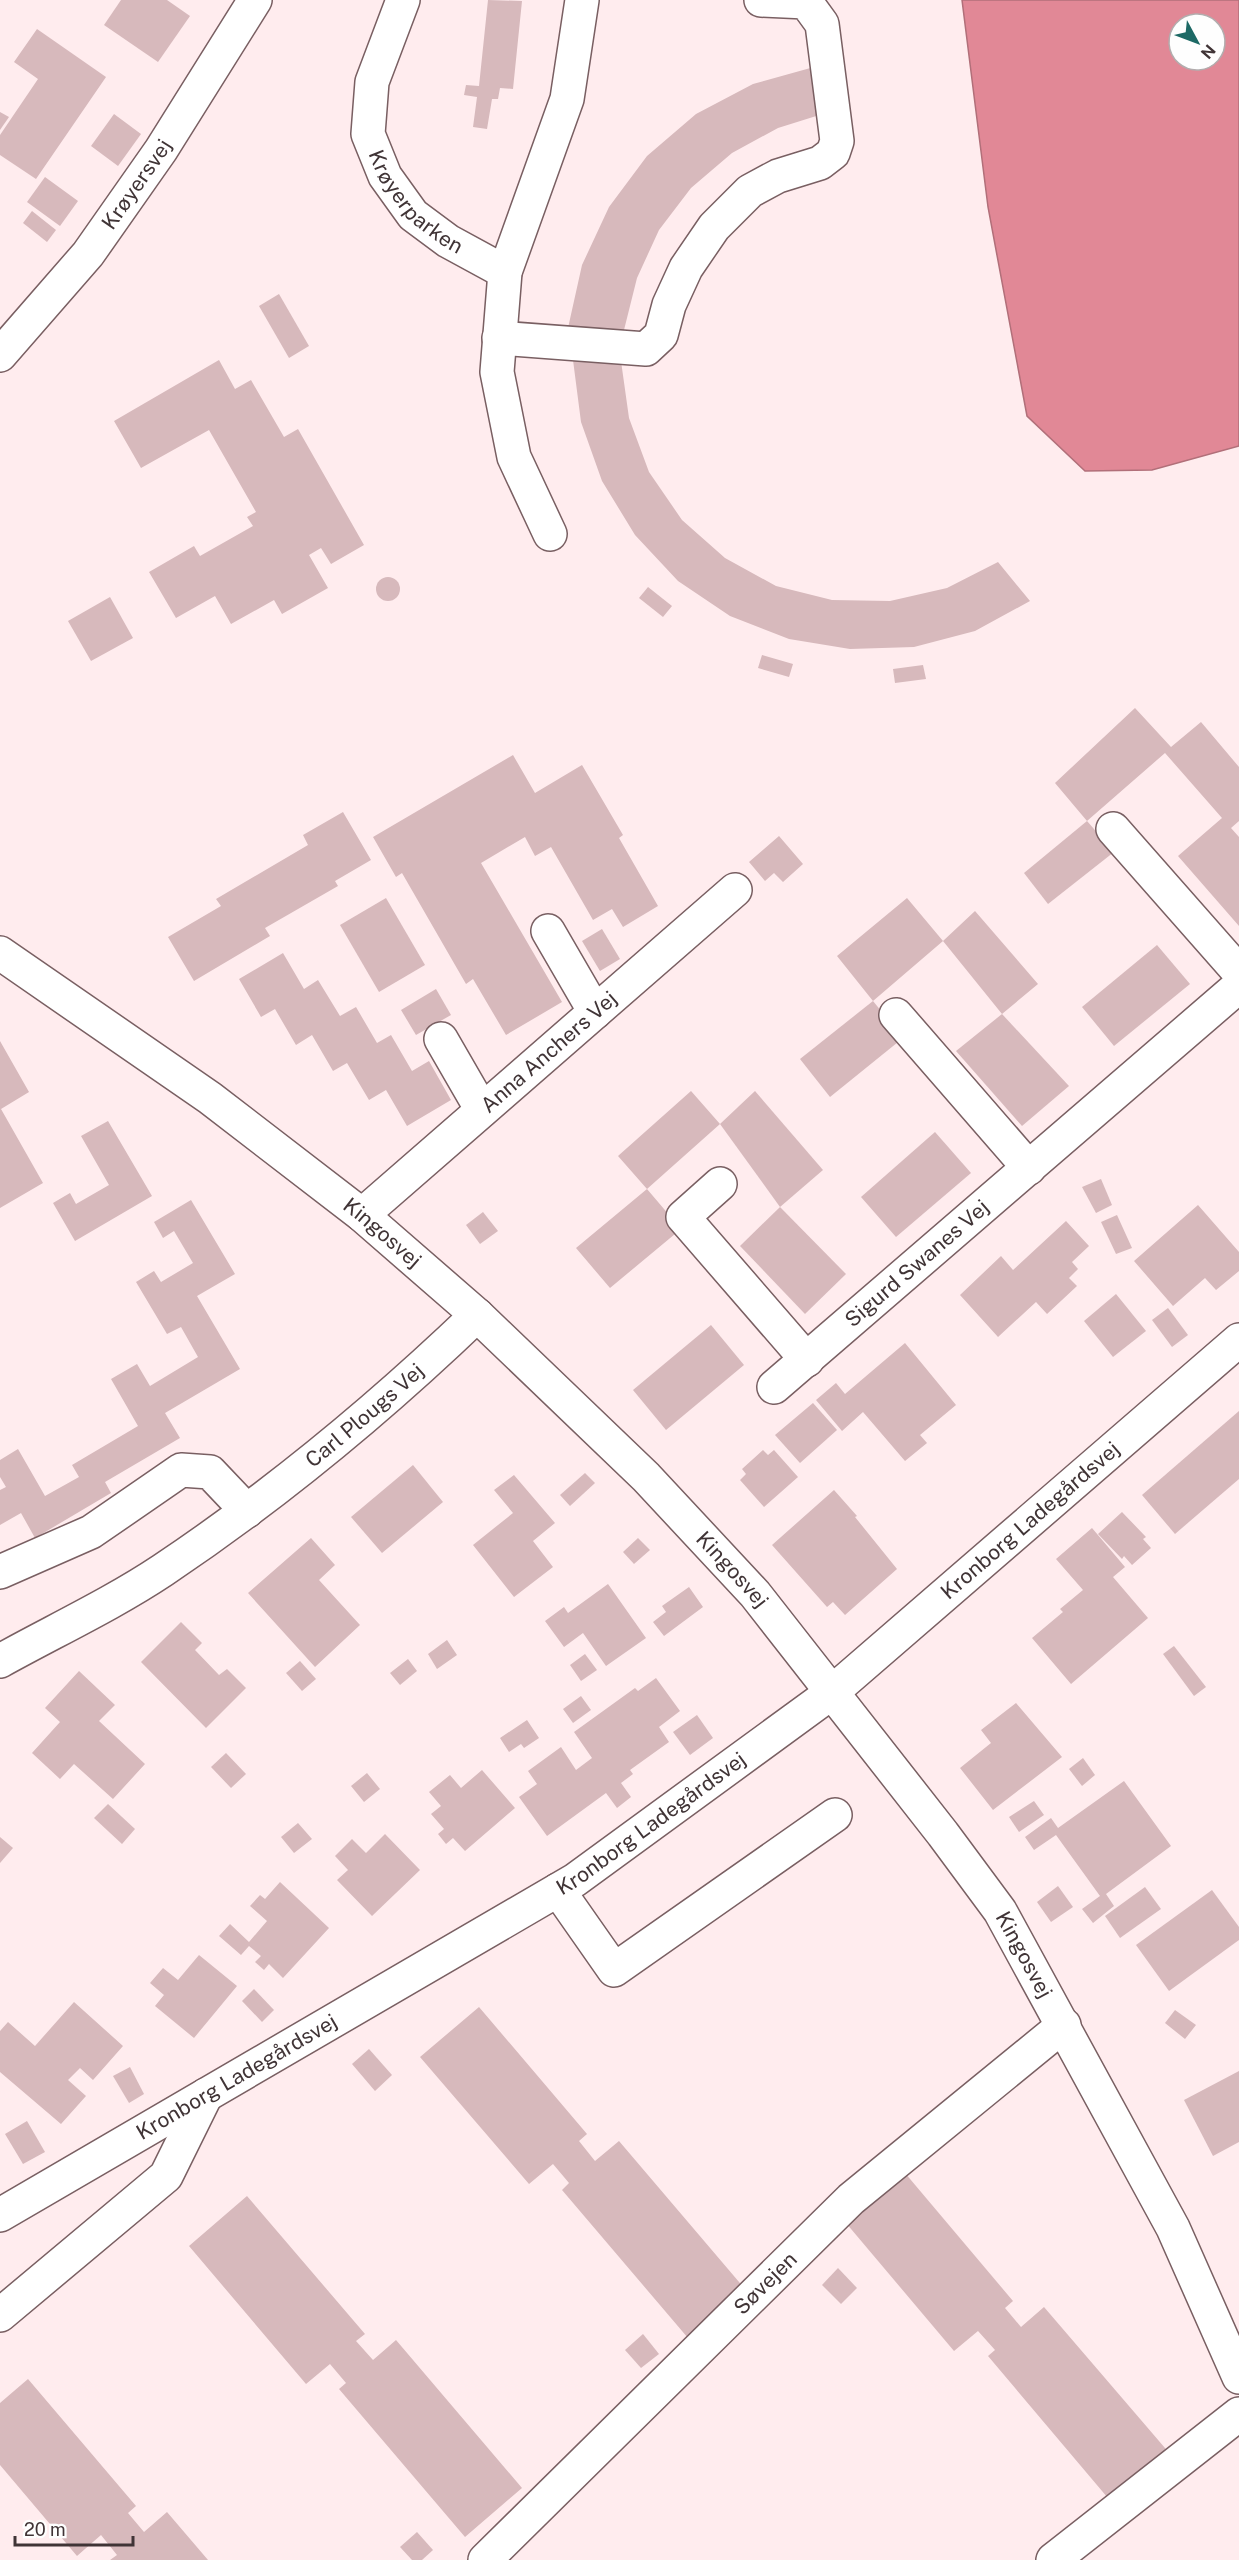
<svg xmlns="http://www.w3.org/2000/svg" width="1239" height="2560" font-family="'Public Sans',sans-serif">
<rect width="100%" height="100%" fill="#ffecee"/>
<path fill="#e18896" stroke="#b16f79" stroke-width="1.5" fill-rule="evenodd" d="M962,0H1239V446L1152,470L1085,471L1027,416L988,207ZM1179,24H1215V60H1179Z"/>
<g fill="#d7b9bc">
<polygon points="121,0 167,0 190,16 158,62 104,25"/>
<polygon points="488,0 522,1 513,89 500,88 498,99 492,99 487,129 473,127 477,97 464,95 466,85 479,86"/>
<polygon points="37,29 106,77 36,179 0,155 0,135 38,79 14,62"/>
<polygon points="814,67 829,112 778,128 732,153 691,188 659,230 637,278 624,330 568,328 582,265 609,207 647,156 696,114 753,84"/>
<polygon points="0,112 9,117 0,130"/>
<polygon points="114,114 141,134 118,166 91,146"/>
<polygon points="45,177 78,201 60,226 27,202"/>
<polygon points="32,211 56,230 47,242 23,223"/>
<polygon points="279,294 309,346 289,358 259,306"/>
<polygon points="219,360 235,389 251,380 284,437 298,429 364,545 331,564 321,548 309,555 328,588 282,614 274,600 231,624 215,596 176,618 149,572 194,546 200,556 253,526 247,517 256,512 209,430 141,468 114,421"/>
<polygon points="573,360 621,361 629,418 649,472 682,520 725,558 776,586 832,600 890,601 947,588 998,562 1030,601 975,631 914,647 850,649 789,639 730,616 678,581 635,535 602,481 581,422"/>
<circle cx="388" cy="589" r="12"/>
<polygon points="648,587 672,606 663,617 639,598"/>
<polygon points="110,597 133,638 91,661 68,621"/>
<polygon points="762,655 793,664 789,677 758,668"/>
<polygon points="923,665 926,679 895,683 893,669"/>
<polygon points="1135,708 1171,747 1201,722 1239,767 1239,821 1231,828 1239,837 1239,926 1178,856 1222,818 1165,753 1087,821 1055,783"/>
<polygon points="513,755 535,793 582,765 623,835 619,838 658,906 623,927 612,909 593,920 551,847 535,856 525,837 481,863 562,1002 506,1035 473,979 466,984 402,873 396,877 373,837"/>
<polygon points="343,812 371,860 335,881 338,886 265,928 270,936 194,981 168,937 221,906 216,899 308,845 303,835"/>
<polygon points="1087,821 1114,852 1048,904 1024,873"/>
<polygon points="779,836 803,864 783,882 774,873 765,881 749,862"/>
<polygon points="386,898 425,965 379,992 340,925"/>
<polygon points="907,898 943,941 975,911 1038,984 1002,1014 943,941 873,1001 837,956"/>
<polygon points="602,929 620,959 600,971 582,941"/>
<polygon points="1157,945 1190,984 1114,1046 1082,1007"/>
<polygon points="283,953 304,989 318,980 340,1016 356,1007 377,1043 391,1035 412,1071 429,1061 451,1100 407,1126 386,1090 369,1100 347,1063 333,1071 312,1035 296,1045 275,1009 261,1017 239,979"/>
<polygon points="436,989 451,1015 416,1035 401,1010"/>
<polygon points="873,1001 903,1038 830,1097 800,1059"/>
<polygon points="1002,1014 1069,1086 1022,1126 956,1051"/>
<polygon points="0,1041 29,1092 1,1109 43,1183 0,1208"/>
<polygon points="691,1091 720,1124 647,1189 681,1229 610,1288 576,1248 647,1189 618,1156"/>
<polygon points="755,1091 823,1170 780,1207 720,1124"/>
<polygon points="108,1121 152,1196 75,1241 53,1203 70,1193 76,1204 109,1185 81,1136"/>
<polygon points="935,1132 971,1173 896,1237 861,1197"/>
<polygon points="1101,1179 1112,1205 1096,1213 1082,1187"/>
<polygon points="191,1200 235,1274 197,1296 240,1369 165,1413 180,1438 105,1482 111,1493 35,1538 21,1513 0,1525 0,1490 6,1487 0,1477 0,1460 18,1449 45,1496 79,1477 72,1465 138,1426 111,1379 137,1364 150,1386 198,1357 181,1327 167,1334 136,1282 154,1271 161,1282 193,1263 174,1231 163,1238 154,1222"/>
<polygon points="1198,1205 1239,1252 1239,1271 1216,1290 1205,1278 1173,1306 1134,1261"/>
<polygon points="780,1207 846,1274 805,1314 740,1246"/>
<polygon points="483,1212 498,1231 480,1244 466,1225"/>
<polygon points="1117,1215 1132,1248 1116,1254 1101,1222"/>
<polygon points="1066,1221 1089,1246 1072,1262 1078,1269 1069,1278 1077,1286 1047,1314 1036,1302 998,1337 960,1295 1001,1256 1013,1270"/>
<polygon points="1116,1294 1146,1331 1113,1357 1084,1321"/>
<polygon points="1168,1308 1188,1335 1172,1347 1152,1320"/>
<polygon points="711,1325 744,1365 666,1430 633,1390"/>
<polygon points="905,1343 956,1405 920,1435 927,1443 905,1461 863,1412 842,1431 816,1400 836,1383 845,1394"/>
<polygon points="813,1403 837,1430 800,1463 775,1435"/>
<polygon points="1239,1411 1239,1479 1175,1534 1142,1495"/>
<polygon points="763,1450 768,1455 774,1450 798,1477 764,1507 740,1480 746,1474 742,1469"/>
<polygon points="413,1465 443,1502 382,1553 351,1517"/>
<polygon points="585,1473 595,1483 570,1506 560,1495"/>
<polygon points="514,1475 555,1523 533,1541 553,1567 514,1597 473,1545 513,1513 494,1490"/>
<polygon points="834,1490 857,1516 855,1517 897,1569 845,1615 833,1602 827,1607 772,1545"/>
<polygon points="1122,1512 1146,1537 1143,1539 1151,1548 1132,1565 1124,1556 1122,1559 1098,1534"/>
<polygon points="1092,1528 1125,1567 1113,1577 1148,1618 1071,1684 1032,1638 1063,1612 1060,1609 1083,1590 1056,1559"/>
<polygon points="311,1538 335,1565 319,1580 360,1625 315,1667 248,1593"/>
<polygon points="638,1538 650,1550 634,1564 623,1552"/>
<polygon points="608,1584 646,1638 606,1666 583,1633 564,1647 545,1621 564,1607 568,1613"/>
<polygon points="689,1587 703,1607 664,1636 653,1622 666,1612 662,1606"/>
<polygon points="181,1622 202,1643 195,1650 219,1675 227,1669 246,1688 206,1728 141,1662"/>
<polygon points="447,1640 457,1655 437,1669 428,1654"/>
<polygon points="1174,1646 1206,1687 1194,1696 1163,1654"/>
<polygon points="585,1654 597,1670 581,1681 570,1665"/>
<polygon points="408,1659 417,1671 400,1685 390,1673"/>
<polygon points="300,1661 316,1679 302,1691 286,1673"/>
<polygon points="79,1671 115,1705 99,1721 145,1764 113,1799 74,1764 60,1779 32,1753 60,1722 45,1708"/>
<polygon points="656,1678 680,1711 659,1727 669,1742 630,1770 633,1774 621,1783 631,1797 617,1808 606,1793 547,1836 519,1797 537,1784 528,1771 561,1747 576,1770 592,1758 574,1732 635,1688 638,1691"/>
<polygon points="581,1696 591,1710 573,1723 563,1709"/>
<polygon points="1016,1703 1062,1757 993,1810 960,1768 991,1743 981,1730"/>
<polygon points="697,1715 713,1738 690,1755 673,1732"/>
<polygon points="527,1720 539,1738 524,1748 521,1744 509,1752 500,1738"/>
<polygon points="226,1753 246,1774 231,1788 211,1767"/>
<polygon points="1083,1758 1095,1775 1082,1786 1069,1769"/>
<polygon points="482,1770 515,1808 465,1851 453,1838 446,1844 438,1834 444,1829 431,1814 441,1806 429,1792 450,1775 461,1788"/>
<polygon points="367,1773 380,1789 364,1802 351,1786"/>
<polygon points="1124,1781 1171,1846 1106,1894 1114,1906 1093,1923 1082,1909 1100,1896 1056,1835 1034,1850 1025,1837 1051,1818 1058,1828"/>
<polygon points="1034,1801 1044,1815 1019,1832 1009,1817"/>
<polygon points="108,1804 135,1829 122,1844 94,1818"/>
<polygon points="298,1823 312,1839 294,1853 281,1837"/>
<polygon points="385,1834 420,1870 372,1916 337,1880 348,1870 335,1856 352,1839 366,1853"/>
<polygon points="0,1837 13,1848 0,1863"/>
<polygon points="280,1882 329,1928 283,1978 269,1964 264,1970 255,1962 261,1956 249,1946 241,1955 219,1936 230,1924 249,1942 267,1921 250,1906 260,1895 265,1899"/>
<polygon points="1058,1886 1073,1907 1051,1922 1037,1902"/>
<polygon points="1145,1887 1161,1909 1120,1938 1105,1916"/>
<polygon points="1212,1890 1239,1927 1239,1940 1169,1991 1136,1945"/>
<polygon points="199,1955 237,1986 194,2038 155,2006 164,1995 150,1983 163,1968 178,1980"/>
<polygon points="254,1989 274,2010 262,2022 242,2001"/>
<polygon points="74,2002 123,2046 93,2080 80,2068 68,2080 86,2096 61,2124 0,2072 0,2031 8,2022 35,2046"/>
<polygon points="479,2007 587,2134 579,2141 595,2161 619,2141 745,2289 688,2338 562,2190 569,2183 553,2164 529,2184 420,2057"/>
<polygon points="1175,2010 1196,2025 1185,2039 1165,2023"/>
<polygon points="369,2049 392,2075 375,2091 352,2064"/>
<polygon points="130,2067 144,2094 129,2103 113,2076"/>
<polygon points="1239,2071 1239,2142 1213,2156 1184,2100"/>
<polygon points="27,2121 45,2152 23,2164 5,2134"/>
<polygon points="905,2173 1013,2301 1005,2308 1021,2327 1044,2307 1171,2455 1113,2504 988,2356 995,2350 978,2331 954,2351 846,2223"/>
<polygon points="247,2196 365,2334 356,2341 373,2360 396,2340 522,2488 465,2537 339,2389 346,2383 330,2364 306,2384 189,2246"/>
<polygon points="838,2268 857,2288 841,2304 822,2285"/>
<polygon points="643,2334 659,2354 641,2368 625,2350"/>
<polygon points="28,2379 136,2506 128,2513 144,2532 167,2512 208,2560 110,2560 117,2555 101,2535 77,2556 0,2465 0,2403"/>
<polygon points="417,2532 433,2550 422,2560 412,2560 400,2547"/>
</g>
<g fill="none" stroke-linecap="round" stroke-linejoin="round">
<g stroke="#795f62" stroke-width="36">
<g id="minor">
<path id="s1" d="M403,0L372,82L368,134L385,176L413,215L448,241L505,272"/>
<polyline points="499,338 646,349 661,335 669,305 686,268 714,227 750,191 778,176 820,163 833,153 837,141 822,24 806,2 761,0"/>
<path id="s2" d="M0,355L88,254L161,150L255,0"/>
<polyline points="550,534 514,457 497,372 505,272 567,99 582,0"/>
<polyline points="1113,829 1239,972"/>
<polyline points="548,931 595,1012"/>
<path id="s3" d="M0,953L210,1098L362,1215L477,1315L646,1477L755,1594L943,1834L1000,1911L1173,2228L1239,2377"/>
<polyline points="896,1015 1029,1168"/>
<polyline points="441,1039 482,1110"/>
<polyline points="720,1184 683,1217 807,1360"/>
<path id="s4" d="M362,1215L735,890"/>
<path id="s5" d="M774,1387L1239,986"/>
<polyline points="0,1572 91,1532 181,1470 210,1472 247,1511"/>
<path id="s6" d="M0,1661C54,1631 112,1604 163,1570C275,1495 380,1408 477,1315"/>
<polyline points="558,1890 614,1970 835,1815"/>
<path id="s7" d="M0,2215L575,1880L831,1693L1239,1340"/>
<polyline points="0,2315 166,2176 206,2095"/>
<path id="s8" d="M485,2560L851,2199L1064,2025"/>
<polyline points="1053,2560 1239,2414"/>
</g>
</g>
<use href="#minor" stroke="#fff" stroke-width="33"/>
</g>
<g text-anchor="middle" stroke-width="4.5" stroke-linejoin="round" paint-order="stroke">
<g font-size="21" fill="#403436" stroke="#fefefe">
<text dy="7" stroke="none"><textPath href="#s2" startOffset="219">Krøyersvej</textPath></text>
<text dy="7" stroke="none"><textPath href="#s1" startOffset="225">Krøyerparken</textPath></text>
<text dy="7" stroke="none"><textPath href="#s4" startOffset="248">Anna Anchers Vej</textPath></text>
<text dy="7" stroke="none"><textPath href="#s3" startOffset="474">Kingosvej</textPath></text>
<text dy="7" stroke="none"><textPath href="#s5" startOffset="189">Sigurd Swanes Vej</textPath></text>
<text dy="7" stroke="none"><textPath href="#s6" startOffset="441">Carl Plougs Vej</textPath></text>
<text dy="7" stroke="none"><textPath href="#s7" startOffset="1246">Kronborg Ladegårdsvej</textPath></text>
<text dy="7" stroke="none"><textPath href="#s3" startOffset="960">Kingosvej</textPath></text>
<text dy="7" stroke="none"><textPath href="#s7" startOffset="760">Kronborg Ladegårdsvej</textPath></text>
<text dy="7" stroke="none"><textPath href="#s3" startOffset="1444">Kingosvej</textPath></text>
<text dy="7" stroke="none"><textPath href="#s7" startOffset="274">Kronborg Ladegårdsvej</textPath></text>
<text dy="7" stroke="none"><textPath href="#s8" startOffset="394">Søvejen</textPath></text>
</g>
</g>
<g transform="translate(1197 42) rotate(131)"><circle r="28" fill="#fefefe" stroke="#b2adae" stroke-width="1.5"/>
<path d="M0-4.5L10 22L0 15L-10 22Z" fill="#1d6965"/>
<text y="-9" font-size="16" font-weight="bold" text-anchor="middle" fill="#403436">N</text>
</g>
<path d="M15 2536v9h118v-9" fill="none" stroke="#403436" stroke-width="3"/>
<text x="24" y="2536" font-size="18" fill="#403436" stroke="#fefefe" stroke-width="4.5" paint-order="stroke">20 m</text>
</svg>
